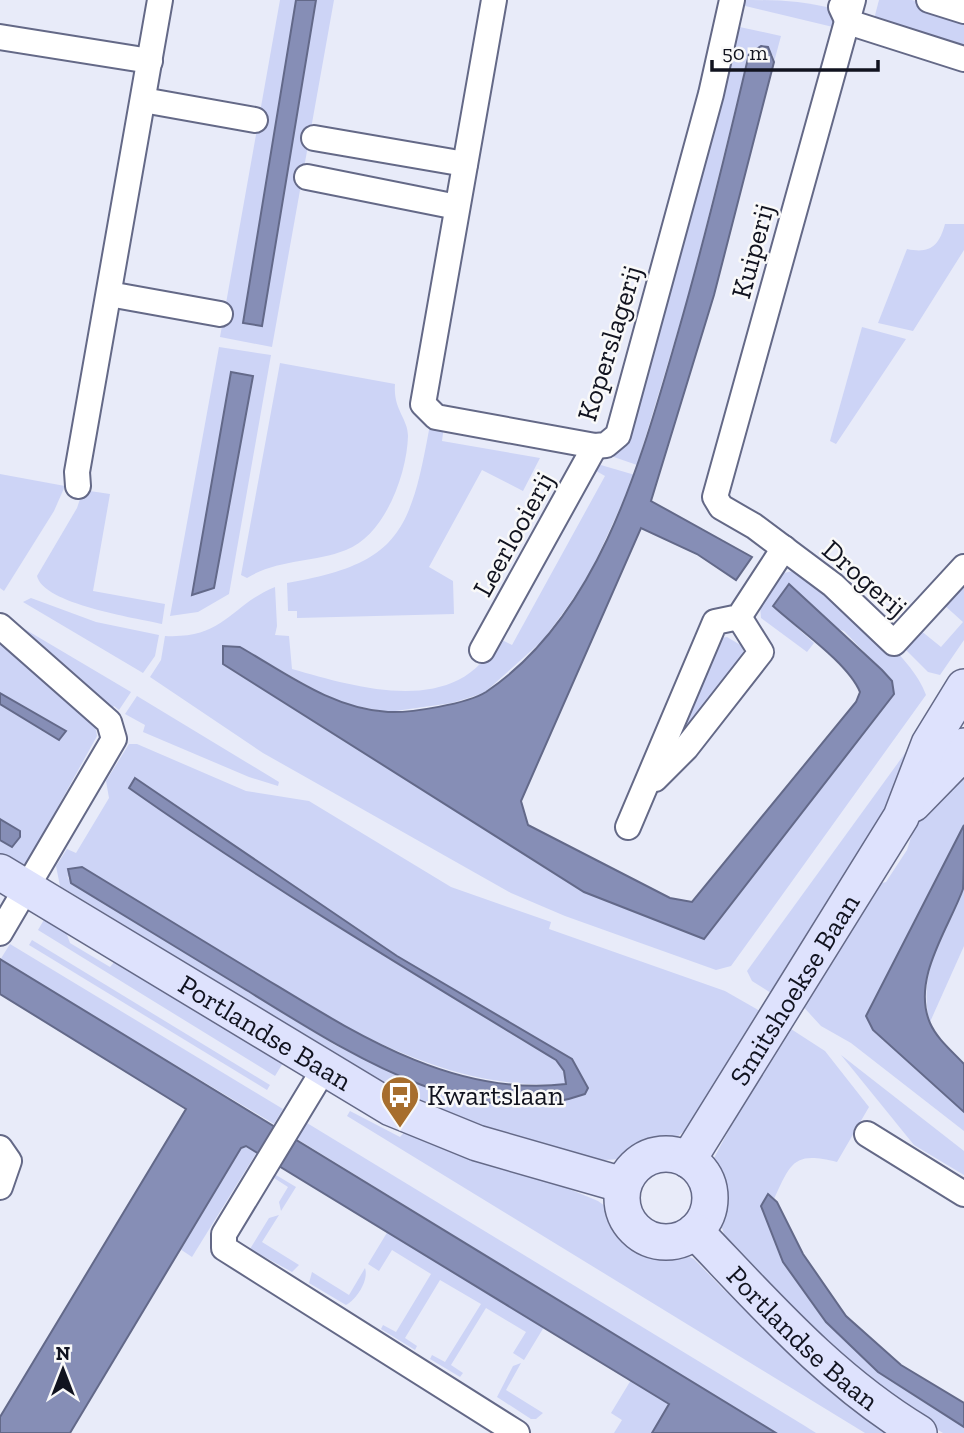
<svg xmlns="http://www.w3.org/2000/svg" width="964" height="1433" font-family="'Zilla Slab',serif">
<rect width="100%" height="100%" fill="#e8ebf9"/>
<g fill="#cdd4f6" fill-rule="evenodd">
<polygon points="280,0 296,0 243,323 262,325 316,0 334,0 272,347 220,337"/>
<path d="M740,0C772,0 802,0 833,9V27L737,4Z"/>
<polygon points="879,0 912,0 964,17 964,53 873,23"/>
<polygon points="735,26 781,36 774,62 773,55 749,54 690,290 637,465 611,456 608,452"/>
<path d="M945,224H964V250L913,331L878,323L907,249C930,254 939,246 945,224Z"/>
<polygon points="862,327 906,339 836,444 830,441"/>
<path d="M219,347L271,355L229,594L198,612L170,616ZM231,372L253,376L214,588L193,595Z"/>
<path d="M280,363L395,384C393,410 408,418 408,436C407,474 385,535 346,550C313,563 278,559 247,578L241,575Z"/>
<path d="M433,426H444L442,441L540,458L523,491L482,470L429,567L453,581L454,614L297,618V611H288L287,583C397,564 410,534 429,430Z"/>
<path d="M594,463L635,475L590,573L568,606L543,640L484,693L452,703L388,712L338,703L240,647L223,664L584,892L704,939L894,694L892,681L844,631L773,606L814,643L807,652L761,618L760,606L784,573L793,571L802,578L808,573C840,601 914,656 926,695L731,966L716,970L565,916L511,893L263,753L150,677L161,660L165,636C225,639 229,606 275,587L277,626L275,635L289,636L292,669C359,688 459,719 498,638L512,645L605,476L591,468Z"/>
<polygon points="0,474 65,486 54,511 4,591 0,588"/>
<path d="M83,490L110,494L93,591L165,604L162,624C136,618 43,604 37,576L77,508Z"/>
<polygon points="964,582 964,640 940,675 928,672 904,648 920,630 941,647 963,622 943,604"/>
<polygon points="31,598 96,622 159,635 155,656 143,673 23,602"/>
<polygon points="6,618 131,692 119,710 114,706 109,712"/>
<polygon points="0,637 95,725 97,736 24,868 0,858 0,840 12,847 20,831 0,819 0,704 59,740 65,731 0,693"/>
<polygon points="727,637 742,646 745,657 684,737 678,736 721,638"/>
<polygon points="137,696 279,782 278,786 249,777 143,732 145,725 125,714"/>
<path d="M129,744H137L246,791L309,801L451,887L551,922L549,929L725,991L760,1011L689,1127L671,1142L622,1159L604,1160L469,1130L306,1046L310,1038L60,886L56,866L67,849L76,853L109,798L106,781ZM135,778L397,956L572,1059L588,1088L480,1100L399,1076L335,1045L71,883L67,876C131,910 195,945 259,980C357,1033 450,1091 566,1084L564,1071L556,1060C411,973 267,885 129,788Z"/>
<polygon points="911,745 907,783 771,993 752,981 747,971"/>
<polygon points="964,772 964,825 866,1016 873,1030 964,1112 964,1131 851,1043 821,1026 799,1002 871,886 886,882 907,850 913,831 907,827"/>
<path d="M964,887V946L930,1022C917,975 944,928 964,887Z"/>
<polygon points="45,918 66,932 70,943 110,967 115,961 286,1058 275,1076 38,930"/>
<polygon points="32,940 270,1085 267,1090 29,945"/>
<polygon points="10,944 283,1109 274,1124 0,960"/>
<path d="M791,1029L825,1051L869,1107L837,1162C794,1151 791,1162 774,1199L768,1194L783,1262L927,1404L964,1427V1433H943L876,1392L734,1248L725,1237L719,1219L714,1158L782,1030L788,1034Z"/>
<polygon points="841,1055 964,1151 964,1175 914,1145"/>
<polygon points="350,1111 400,1137 408,1128 514,1166 598,1201 609,1209 629,1241 645,1250 677,1251 694,1259 724,1290 901,1433 865,1433 347,1116"/>
<polygon points="307,1123 805,1426 816,1433 776,1433 297,1139"/>
<polygon points="246,1146 257,1152 192,1257 180,1249 241,1148"/>
<polygon points="276,1175 296,1187 281,1211 279,1202 288,1187 274,1178"/>
<polygon points="279,1215 262,1242 299,1265 292,1272 250,1249 269,1218"/>
<polygon points="388,1231 544,1327 524,1360 513,1353 526,1332 486,1308 451,1365 463,1373 460,1377 430,1359 432,1355 445,1362 481,1304 440,1280 405,1338 417,1346 415,1350 381,1329 383,1325 396,1332 431,1274 392,1250 379,1271 368,1264"/>
<path d="M365,1268C369,1280 357,1299 346,1305L309,1283L312,1272L349,1295Z"/>
<polygon points="521,1363 506,1390 543,1413 536,1419 531,1419 497,1397 513,1366"/>
<polygon points="631,1380 670,1404 652,1433 614,1433 622,1420 611,1413"/>
</g>
<g fill="#868eb6" stroke="#636989" stroke-width="2">
<polygon points="296,0 316,0 262,326 243,323"/>
<path d="M761,46L768,47L774,62L714,295L651,501L752,557L736,580L697,554L641,528L521,801L528,825L670,898L692,902L856,702L860,692C848,663 797,628 773,606L789,584L882,670L892,681L894,694L704,939L584,892L223,664V646L240,647C287,674 333,709 388,712C411,713 467,704 486,692C600,615 641,460 677,336C704,243 727,148 749,54Z"/>
<polygon points="231,372 253,376 214,588 192,595"/>
<polygon points="0,693 66,731 59,740 0,704"/>
<path d="M135,778L397,956L572,1059L588,1088L585,1094C467,1136 340,1047 243,988C186,953 128,918 71,883L68,869L82,867C138,901 194,935 251,970C346,1027 448,1098 566,1084L564,1071L556,1060C411,972 268,886 129,788Z"/>
<polygon points="0,819 20,831 20,837 12,847 0,840"/>
<path d="M964,825C964,843 964,872 963,889C949,928 911,979 930,1023C937,1039 952,1051 964,1064V1112L873,1030L866,1016Z"/>
<polygon points="0,959 776,1433 652,1433 669,1404 246,1146 241,1148 70,1433 0,1433 0,1417 186,1109 0,994"/>
<polygon points="768,1194 777,1202 803,1254 846,1316 901,1365 964,1403 964,1427 878,1372 826,1322 783,1262 761,1206"/>
</g>
<g fill="none" stroke-linecap="round" stroke-linejoin="round">
<g stroke="#646987" stroke-width="28">
<g id="street">
<polyline points="494,0 423,404 436,417 595,446 606,445 618,435 711,94 732,0"/>
<polyline points="853,0 715,497 721,507 754,526 833,585 894,643 964,567"/>
<polyline points="929,0 964,11"/>
<polyline points="841,7 848,22 964,59"/>
<polyline points="0,37 150,61"/>
<polyline points="143,100 255,120"/>
<polyline points="314,138 465,164"/>
<polyline points="307,177 457,207"/>
<polyline points="109,294 220,314"/>
<polyline points="78,486 77,472 160,0"/>
<polyline points="0,626 109,722 114,739 0,933"/>
<polyline points="482,650 595,446"/>
<polyline points="655,779 686,748 761,652 739,617"/>
<polyline points="628,827 715,622 739,617 784,548"/>
<polyline points="324,1069 224,1234 224,1248 517,1433"/>
<polyline points="867,1134 964,1194"/>
<polyline points="0,1148 9,1161 0,1187"/>
</g>
</g>
<g stroke="#646987" stroke-width="38">
<g id="secondary">
<polyline points="913,804 955,761 964,746"/>
<path id="s1" d="M0,872L391,1108L477,1143L623,1185"/>
<circle cx="666" cy="1198" r="44"/>
<path id="s2" d="M688,1160L901,817L929,744L964,687"/>
<path id="s3" d="M695,1231C766,1305 831,1380 919,1433"/>
</g>
</g>
<use href="#street" stroke="#fff" stroke-width="24"/>
<use href="#secondary" stroke="#dee2fd" stroke-width="35"/>
</g>
<defs>
<g id="bus-pin" transform="scale(2.0125)"><path d="M0 17L-7.5 6A9.5 9.5 0 1 1 7.5 6Z" fill="#a76e2d" stroke="#f9f9f9"/><path d="M-5-6H5V4H4V6H2V4H-2V6H-4V4H-5ZM-3.5-4V0h7V-4ZM-3.5 1.2v1.5H-2V1.2ZM2 1.2v1.5H3.5V1.2Z" fill="#fff"/></g>
</defs>
<g fill-rule="evenodd">
<use href="#bus-pin" x="400" y="1095"/>
</g>
<g text-anchor="middle" stroke-width="5" stroke-linejoin="round" paint-order="stroke">
<g font-size="28" fill="#11131f" stroke="#f9f9f9">
<text transform="translate(752 251) rotate(-75)" y="10">Kuiperij</text>
<text transform="translate(609 343) rotate(-73)" y="10">Koperslagerij</text>
<text transform="translate(513 534) rotate(-61)" y="10">Leerlooierij</text>
<text transform="translate(865 578) rotate(41)" y="10">Drogerij</text>
<text dy="10" stroke="none"><textPath href="#s2" startOffset="201">Smitshoekse Baan</textPath></text>
<text dy="10" stroke="none"><textPath href="#s1" startOffset="310">Portlandse Baan</textPath></text>
<text dy="10" stroke="none"><textPath href="#s3" startOffset="152">Portlandse Baan</textPath></text>
</g>
<g font-size="28" fill="#11131f" stroke="#f9f9f9" text-anchor="start">
<text x="427" y="1105">Kwartslaan</text>
</g>
</g>
<g transform="translate(63 1370)" stroke="#f9f9f9" stroke-width="5" paint-order="stroke">
<path d="M0-5L12 26L0 18L-12 26Z" fill="#11131f"/>
<text y="-10" font-size="19" font-weight="bold" text-anchor="middle" fill="#11131f">N</text>
</g>
<path d="M712 60v10h166v-10" fill="none" stroke="#11131f" stroke-width="3.5"/>
<text x="722" y="60" font-size="21" fill="#11131f" stroke="#f9f9f9" stroke-width="5" paint-order="stroke">50 m</text>
</svg>
